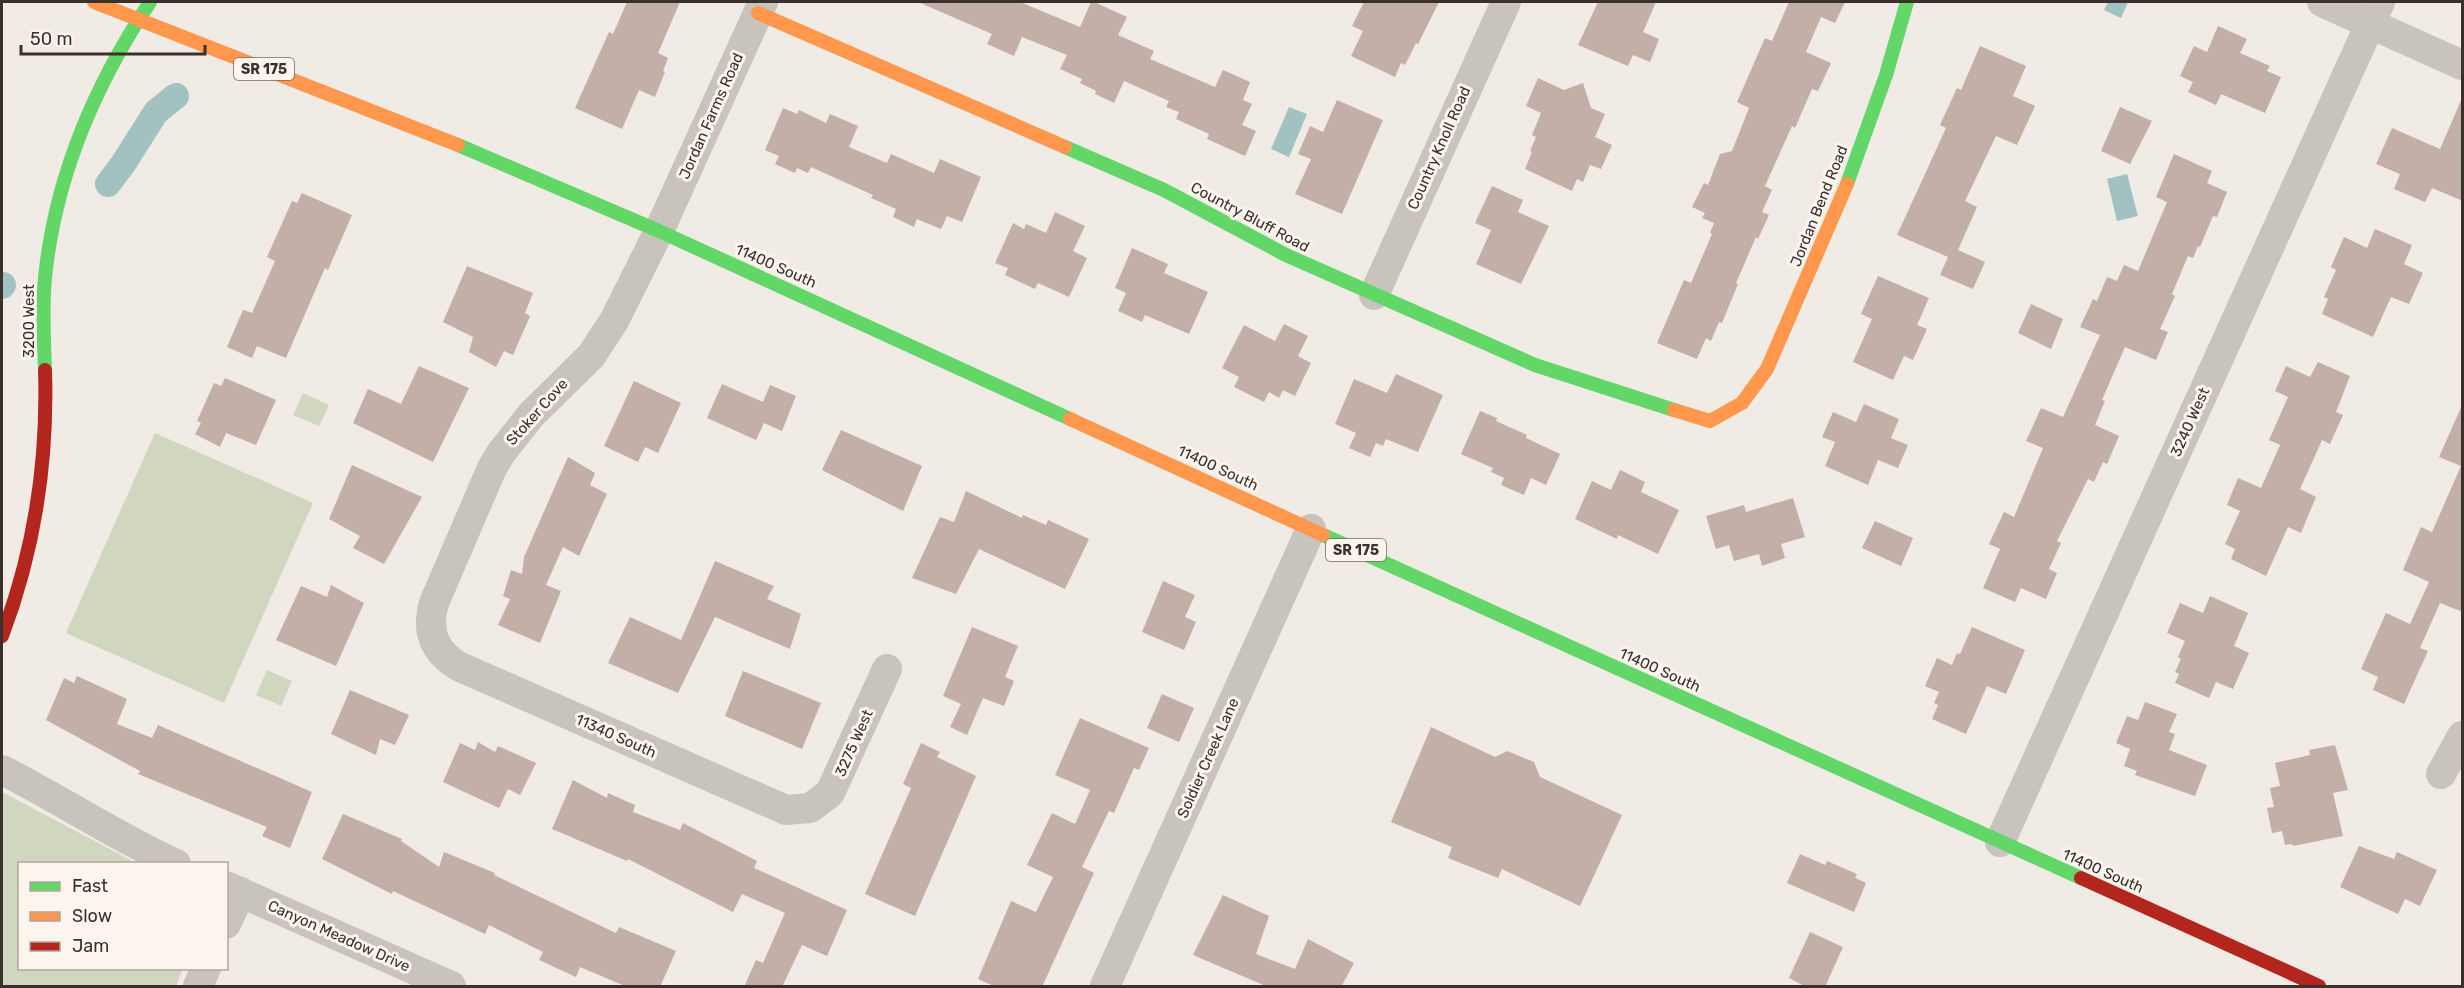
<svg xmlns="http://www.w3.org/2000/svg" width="2464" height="988" font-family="Rubik,sans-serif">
<rect width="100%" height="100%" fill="#f0ebe5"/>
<g fill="#d1d6bf">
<polygon points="303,393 329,405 319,426 293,415"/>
<polygon points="155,433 313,503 224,703 66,633"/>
<polygon points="267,670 292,681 281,706 256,695"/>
<polygon points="2,792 136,863 20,864 20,968 183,969 176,986 2,986"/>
</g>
<g fill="#a1c2c1">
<polygon points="2108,2 2128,2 2121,18 2104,10"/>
<polygon points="1289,107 1307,114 1289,157 1271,149"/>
<polygon points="2127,174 2138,216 2117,221 2107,179"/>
</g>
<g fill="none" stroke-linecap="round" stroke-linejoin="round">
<g stroke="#a1c2c1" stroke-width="26">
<polyline points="108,184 123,164 156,112 176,96"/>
<polyline points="2,286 3,285"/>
</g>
</g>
<g fill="#c3afa7">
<polygon points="627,2 680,2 658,53 668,58 663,71 665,72 655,97 639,90 622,129 575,108 609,32 613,34"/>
<polygon points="918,2 1020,2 1080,27 1091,2 1094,2 1127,17 1118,35 1154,51 1150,59 1215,87 1223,70 1250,82 1243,100 1252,104 1242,125 1256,131 1245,156 1207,139 1209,134 1176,119 1179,112 1166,107 1169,101 1124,81 1114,103 1095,94 1096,91 1080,83 1082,79 1060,69 1067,55 1022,37 1014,56 987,44 992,34"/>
<polygon points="1364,2 1439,2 1418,44 1416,43 1405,65 1401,63 1395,77 1351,56 1363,31 1352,26"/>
<polygon points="1598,2 1656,2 1643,32 1659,39 1650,62 1633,55 1628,66 1578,45"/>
<polygon points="1789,2 1845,2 1835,23 1821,17 1806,52 1831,63 1818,91 1812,89 1795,128 1792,126 1765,186 1772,190 1762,212 1769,215 1758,239 1756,237 1736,283 1738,284 1722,323 1719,322 1711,341 1706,338 1697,359 1657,343 1684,280 1691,283 1712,234 1710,233 1714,223 1702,218 1705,213 1692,207 1704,183 1708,185 1720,154 1732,151 1749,108 1737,102 1765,38 1772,41"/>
<polygon points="2218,26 2247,39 2240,53 2270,66 2267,71 2281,77 2265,113 2221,94 2216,105 2188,92 2193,82 2180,76 2194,46 2207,52"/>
<polygon points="1980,46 2026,66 2013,96 2035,106 2017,145 1996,136 1965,201 1977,207 1958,250 1985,262 1973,289 1940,275 1948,257 1897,235 1946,128 1940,125 1957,88 1961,90"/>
<polygon points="1538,78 1564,90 1583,83 1591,108 1605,114 1595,137 1612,145 1601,169 1590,165 1583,182 1577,179 1572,191 1525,169 1532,152 1530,151 1536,137 1532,135 1541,113 1526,106"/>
<polygon points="2463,96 2463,201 2432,188 2425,202 2394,189 2400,174 2376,164 2392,128 2440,149"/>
<polygon points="1337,100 1383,120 1342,214 1295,194 1311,159 1298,154 1310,126 1323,132"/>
<polygon points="2120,107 2152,121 2130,164 2101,151"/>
<polygon points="783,108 797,114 799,110 826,123 830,114 858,126 849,147 887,163 891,154 934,173 940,159 981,177 962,222 947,216 941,229 917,219 914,227 893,217 896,209 871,198 873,195 811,167 808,173 797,168 795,173 775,164 779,156 765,150"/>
<polygon points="2174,154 2212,171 2207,183 2227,192 2217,217 2213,216 2200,247 2198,246 2193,258 2188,256 2172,294 2175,296 2160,329 2168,332 2156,360 2125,347 2102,400 2105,401 2095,425 2119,436 2107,464 2103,462 2094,482 2088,479 2057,541 2061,543 2049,569 2057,573 2046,599 2021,588 2015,602 1983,588 2000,549 1989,544 2004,512 2014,517 2043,448 2026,441 2041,408 2063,417 2100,335 2080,327 2093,299 2097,301 2107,277 2117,281 2124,265 2138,271 2167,202 2156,197"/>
<polygon points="1492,186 1523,200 1518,212 1549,226 1521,284 1476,264 1491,230 1475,223"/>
<polygon points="302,193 352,215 328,270 325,268 286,358 257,346 252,358 227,347 243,310 252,313 275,261 267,257 292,201 297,203"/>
<polygon points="1055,212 1085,226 1073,251 1087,258 1069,297 1038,283 1035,289 1005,275 1008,268 995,263 1013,223 1024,229 1026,224 1046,233"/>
<polygon points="2375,229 2412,245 2404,264 2423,273 2409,304 2391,297 2373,337 2322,314 2328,299 2324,297 2336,270 2331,267 2344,237 2367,248"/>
<polygon points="1132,248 1168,264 1164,273 1208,292 1189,334 1145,315 1142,322 1118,311 1126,293 1115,288"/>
<polygon points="467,266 533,293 525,313 530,316 513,355 504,351 496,367 469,352 473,337 443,322"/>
<polygon points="1878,276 1929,298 1917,325 1927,329 1913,360 1904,356 1893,380 1853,362 1872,319 1861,314"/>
<polygon points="2031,304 2063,319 2051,349 2018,333"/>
<polygon points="1284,324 1308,336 1298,356 1311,363 1295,396 1283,390 1279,398 1269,392 1264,402 1234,387 1239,377 1222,368 1244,325 1275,341"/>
<polygon points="2318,362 2350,376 2336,412 2343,415 2330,444 2322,440 2300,489 2316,497 2301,533 2288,527 2266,576 2231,559 2235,549 2225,544 2240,511 2227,505 2238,478 2261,488 2280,445 2269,440 2288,397 2275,391 2286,366 2310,377"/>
<polygon points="419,366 469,388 433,462 353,423 368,389 401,404"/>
<polygon points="1396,374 1443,395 1418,452 1386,439 1383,446 1376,443 1370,457 1349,448 1356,433 1335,424 1354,379 1387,393"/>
<polygon points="225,378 276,400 256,445 226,433 220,447 195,434 201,423 197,421 214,383 221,386"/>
<polygon points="634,381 681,403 658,453 645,447 638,462 604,446"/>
<polygon points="722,384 763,402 770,385 796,396 782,431 764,423 756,440 707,418"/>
<polygon points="2463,403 2463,612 2440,603 2420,648 2428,651 2404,704 2373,690 2378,677 2361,669 2386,613 2410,624 2429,582 2403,570 2421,527 2432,532 2461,466 2439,457"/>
<polygon points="1864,404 1899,419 1891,438 1908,445 1898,468 1878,460 1868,485 1825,466 1835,442 1822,437 1833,412 1856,422"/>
<polygon points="1480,411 1497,418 1496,421 1527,435 1526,438 1560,454 1546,485 1531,478 1524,495 1501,485 1504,478 1491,472 1493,468 1461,454"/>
<polygon points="841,430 922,466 903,511 822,470"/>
<polygon points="568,457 595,473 590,485 607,494 579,556 563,547 546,585 561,591 540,643 498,625 510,599 503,596 511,570 522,574 524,557"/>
<polygon points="352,465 422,497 384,564 353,548 360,536 329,519"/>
<polygon points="1620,470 1645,482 1641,492 1679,510 1658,554 1618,535 1617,539 1575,519 1592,481 1611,490"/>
<polygon points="966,491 1022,518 1023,515 1046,525 1048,520 1089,539 1065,589 979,549 956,594 912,578 940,517 954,522"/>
<polygon points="1793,498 1805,537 1781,544 1785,558 1762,566 1759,554 1734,561 1729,545 1716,549 1706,516 1744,505 1746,512"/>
<polygon points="1875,521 1913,538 1901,566 1862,548"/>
<polygon points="715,561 774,586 767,599 801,614 790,649 715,617 678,693 608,663 630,617 681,640"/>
<polygon points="1163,581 1195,595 1185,617 1196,622 1184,650 1142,632"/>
<polygon points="331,585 364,603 336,666 276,640 301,586 327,597"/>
<polygon points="2210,596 2248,613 2234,646 2249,653 2233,689 2216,682 2209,698 2175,683 2179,674 2175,672 2181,659 2178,657 2185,641 2167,633 2180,603 2203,613"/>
<polygon points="972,627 1018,646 1005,677 1014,681 1004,706 983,698 967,735 950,727 961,704 943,696"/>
<polygon points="1972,627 2025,650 2006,694 1987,686 1966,734 1932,719 1938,705 1934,703 1939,692 1925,686 1937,658 1952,665 1957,653 1960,654"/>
<polygon points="743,671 821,703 802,749 725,716"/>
<polygon points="77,676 127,699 117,724 152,738 158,725 312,792 290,848 262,836 267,827 138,774 140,771 46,720 64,678 74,683"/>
<polygon points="350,690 409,715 395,745 380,739 376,755 331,734"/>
<polygon points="1162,694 1194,708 1179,742 1147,728"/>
<polygon points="2145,702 2177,714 2169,732 2175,734 2169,750 2207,765 2195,796 2135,775 2137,771 2124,766 2130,749 2116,743 2127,716 2138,720"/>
<polygon points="1080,718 1149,748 1139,770 1134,768 1114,813 1109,811 1082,867 1094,873 1042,987 996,987 978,979 1011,901 1036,912 1053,877 1027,865 1052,813 1075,824 1090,790 1055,775"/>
<polygon points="1431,727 1495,757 1507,751 1534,762 1540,777 1622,815 1580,906 1502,869 1498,878 1448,858 1452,847 1391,822"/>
<polygon points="478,742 495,752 498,746 536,763 520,795 508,789 499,808 443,782 460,743 475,750"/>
<polygon points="921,743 940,752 937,757 976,776 915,916 865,894 911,788 903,784"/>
<polygon points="2335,745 2348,790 2333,793 2343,836 2293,846 2292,844 2285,845 2282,831 2272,833 2267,808 2274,807 2270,788 2280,786 2275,763 2310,755 2309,750"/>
<polygon points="573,780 607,798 608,793 635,805 633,812 680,830 683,823 757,861 754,868 847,910 827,956 802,945 782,987 744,987 756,960 763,963 785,913 742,894 733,912 628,859 627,861 552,829"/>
<polygon points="343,814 402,839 401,841 439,867 444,852 495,873 494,875 616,933 619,927 676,951 660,987 627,987 580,967 576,977 539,960 543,952 489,925 485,934 393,891 392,894 322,859"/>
<polygon points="2359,846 2394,859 2397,852 2437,870 2420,906 2405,899 2398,914 2340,887"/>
<polygon points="1800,854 1825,865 1827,861 1857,874 1855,878 1866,883 1854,912 1787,883"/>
<polygon points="1223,895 1269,916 1256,954 1295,969 1308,939 1354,963 1341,987 1268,987 1193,955"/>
<polygon points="1810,932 1843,947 1825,987 1806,987 1789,978"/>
</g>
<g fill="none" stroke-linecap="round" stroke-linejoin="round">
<g stroke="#c9c3be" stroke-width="30">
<path d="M763,2L659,231L614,321L591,356L531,415L501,453L492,468L434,603C426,631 434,651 458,666L786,810L810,808L830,793L887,669"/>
<polyline points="2322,2 2462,65"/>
<polyline points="1374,295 1506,2"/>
<path d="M2,770C60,799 116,837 176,864"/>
<polyline points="2441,774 2462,736"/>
<polyline points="2000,842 2380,2"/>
<polyline points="226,886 451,986"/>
<polyline points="226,924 241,892"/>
<polyline points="198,986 206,968"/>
<polyline points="1105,986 1311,529"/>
</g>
<g stroke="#63d668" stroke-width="14">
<polyline points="458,145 659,231 1070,419"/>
<polyline points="1065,147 1164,190 1286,255 1535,365 1674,410"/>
<polyline points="1847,184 1886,75 1907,2"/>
<path d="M45,370C44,339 42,308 45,278C55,177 94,86 150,2"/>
<polyline points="1323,535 2081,878"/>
</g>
<g stroke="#ff974d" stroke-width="14">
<polyline points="94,2 458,145"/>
<polyline points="758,13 1065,147"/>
<polyline points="1674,410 1710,421 1742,403 1767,369 1847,184"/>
<polyline points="1070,419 1323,535"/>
</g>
<g stroke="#b3261e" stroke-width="14">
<path d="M2,636C35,549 48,462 45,370"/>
<polyline points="2081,878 2319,986"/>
</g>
</g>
<g text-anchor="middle" stroke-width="6" stroke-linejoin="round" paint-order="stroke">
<g fill="#fbf5ee" stroke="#756b66" stroke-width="1.5">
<rect x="234" y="58" width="60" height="22" rx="4.5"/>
<rect x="1326" y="539" width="60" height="22" rx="4.5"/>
</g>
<g font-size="14" font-weight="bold" fill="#3b302b">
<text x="264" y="74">SR 175</text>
<text x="1356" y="555">SR 175</text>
</g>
<g font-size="15" fill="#3b302b" stroke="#fbf5ee">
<text transform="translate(711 116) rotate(-66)" y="5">Jordan Farms Road</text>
<text transform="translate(1439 148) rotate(-66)" y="5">Country Knoll Road</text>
<text transform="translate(1819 206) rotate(-68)" y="5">Jordan Bend Road</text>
<text transform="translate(1250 217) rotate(28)" y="5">Country Bluff Road</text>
<text transform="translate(776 266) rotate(24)" y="5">11400 South</text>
<text transform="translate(29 321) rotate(-90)" y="5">3200 West</text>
<text transform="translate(537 412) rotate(-48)" y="5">Stoker Cove</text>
<text transform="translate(2190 422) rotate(-66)" y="5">3240 West</text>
<text transform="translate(1218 468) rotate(25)" y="5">11400 South</text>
<text transform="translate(1660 670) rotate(24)" y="5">11400 South</text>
<text transform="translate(616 736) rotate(24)" y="5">11340 South</text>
<text transform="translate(854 743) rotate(-66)" y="5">3275 West</text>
<text transform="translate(1208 758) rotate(-66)" y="5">Soldier Creek Lane</text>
<text transform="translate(2103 871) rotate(24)" y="5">11400 South</text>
<text transform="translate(339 936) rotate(24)" y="5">Canyon Meadow Drive</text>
</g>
</g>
<rect width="2464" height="988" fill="none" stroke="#3b302b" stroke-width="6"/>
<rect x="18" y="862" width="210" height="108" fill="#fbf5ee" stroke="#aea6a0" stroke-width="1.5"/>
<rect x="30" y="882" width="30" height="9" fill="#63d668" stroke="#aea6a0" stroke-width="1.5"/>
<text x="72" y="892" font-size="18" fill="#3b302b">Fast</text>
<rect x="30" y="912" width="30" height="9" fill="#ff974d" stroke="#aea6a0" stroke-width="1.5"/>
<text x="72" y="922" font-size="18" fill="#3b302b">Slow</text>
<rect x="30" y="942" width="30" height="9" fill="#b3261e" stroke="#aea6a0" stroke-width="1.5"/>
<text x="72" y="952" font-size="18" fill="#3b302b">Jam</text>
<path d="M21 45v9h184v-9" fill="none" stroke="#3b302b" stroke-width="3"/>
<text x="30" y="45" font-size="18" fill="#3b302b" stroke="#fbf5ee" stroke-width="4.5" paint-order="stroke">50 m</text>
</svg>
